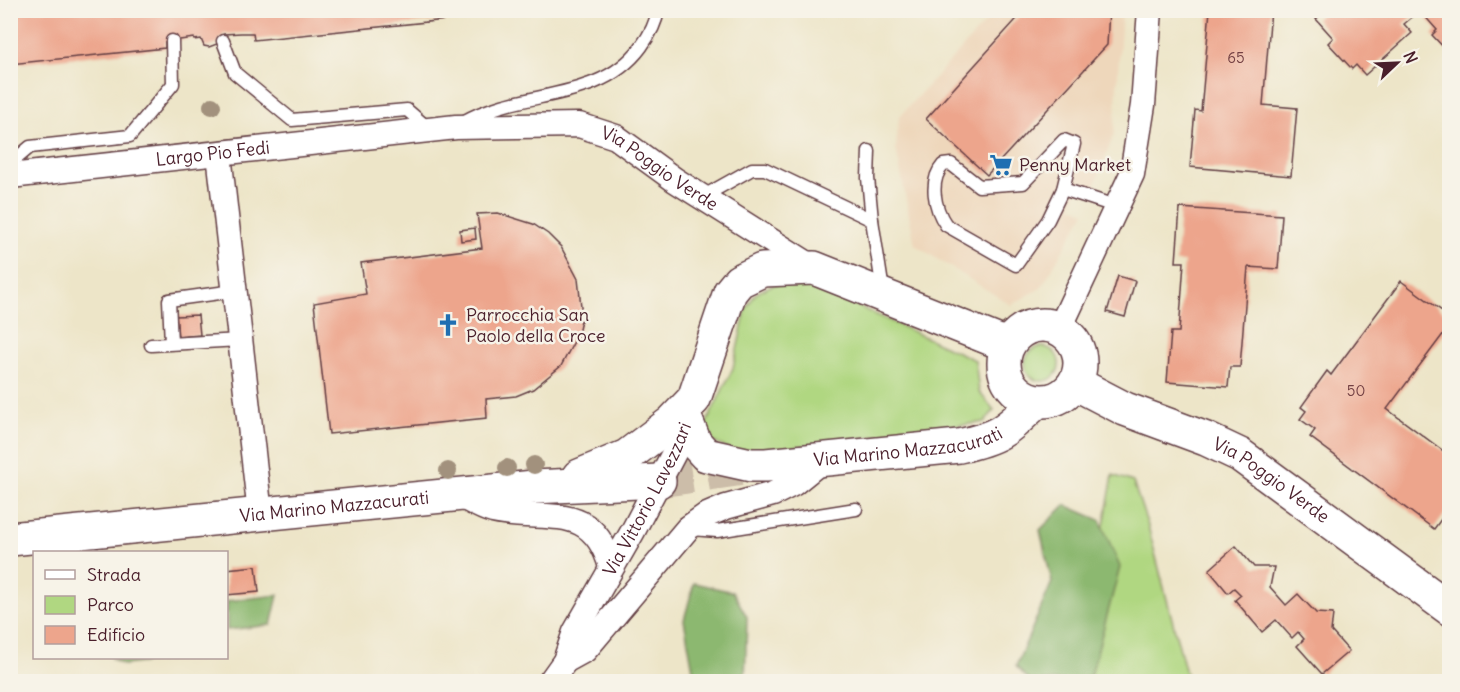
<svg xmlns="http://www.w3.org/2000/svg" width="1460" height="692" font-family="Delius,sans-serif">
<rect width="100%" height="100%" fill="#f7f3e8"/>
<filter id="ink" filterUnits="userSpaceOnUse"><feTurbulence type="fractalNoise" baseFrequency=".0167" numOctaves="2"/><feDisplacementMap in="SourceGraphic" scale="12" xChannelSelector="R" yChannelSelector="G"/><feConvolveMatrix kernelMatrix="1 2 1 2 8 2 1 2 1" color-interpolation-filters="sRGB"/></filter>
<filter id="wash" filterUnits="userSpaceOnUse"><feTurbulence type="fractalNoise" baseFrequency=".008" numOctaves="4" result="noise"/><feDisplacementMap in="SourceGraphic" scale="24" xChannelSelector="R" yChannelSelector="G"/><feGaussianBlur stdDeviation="1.35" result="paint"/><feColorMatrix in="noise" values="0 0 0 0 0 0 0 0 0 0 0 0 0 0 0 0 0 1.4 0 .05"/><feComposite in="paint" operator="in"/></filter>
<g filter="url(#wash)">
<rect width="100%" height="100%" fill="#ede5c8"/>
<polygon fill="#eed7bb" points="996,11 1122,11 1114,134 1094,187 1079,183 1072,206 1085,212 1041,288 1011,305 915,245 896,148 899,117"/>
<g fill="#b0d781" stroke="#7d7b56" stroke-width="1.5">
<polygon points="803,281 975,360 979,392 994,410 985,422 739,454 711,441 705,426 733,368 746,309 755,294 772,285"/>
<circle cx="1042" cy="364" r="17"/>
<polygon points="1113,475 1133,482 1148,526 1188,681 1076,682"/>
</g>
<g fill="#8cb86f" stroke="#6b6c4d" stroke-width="1.5">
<polygon points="1065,505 1100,520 1120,567 1091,675 1078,681 1030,681 1016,666 1052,582 1040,530"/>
<polygon points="694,583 733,592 747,617 745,681 695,681 684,620"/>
<polygon points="278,595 271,625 227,630 227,601"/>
<polygon points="111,658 180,658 124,665"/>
</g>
<g id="blocks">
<g fill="#eda58c">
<polygon points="10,10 117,10 118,13 145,10 523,12 254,40 253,33 241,33 224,34 217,44 209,47 204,46 201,39 194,40 194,38 165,42 165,48 10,64"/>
<polygon points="1025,10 1109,10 1107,45 987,175 926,119"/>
<polygon points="1210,10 1271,10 1263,105 1297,108 1291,176 1190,167 1195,110 1201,111"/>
<polygon points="1326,10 1413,10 1416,14 1404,24 1412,33 1365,75 1356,65 1352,69 1328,43 1333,38 1316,19"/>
<polygon points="1422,10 1450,10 1450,54 1432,35 1437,30 1421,12"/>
<polygon points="1180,208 1282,215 1278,269 1248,267 1240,367 1230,367 1228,387 1167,382 1171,332 1179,332 1184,262 1176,262"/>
<polygon points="498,213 533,224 548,234 561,247 578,279 582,316 578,334 561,366 533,389 516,396 486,399 487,418 329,434 314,303 366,294 361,263 482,248 477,214"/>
<polygon points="475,228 476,239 461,241 460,230"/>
<polygon points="1118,276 1135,281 1125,317 1107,312"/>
<polygon points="1401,281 1450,317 1450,325 1387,409 1450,456 1450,507 1434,529 1310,437 1315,430 1300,419 1306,411 1301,407 1327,371 1331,375"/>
<polygon points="198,315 200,335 178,337 176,316"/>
<polygon points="1236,546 1254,567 1274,567 1270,587 1286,605 1298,594 1316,613 1333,614 1331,631 1349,651 1322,674 1297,646 1304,639 1298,632 1292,638 1276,620 1262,632 1235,600 1241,595 1234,588 1228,593 1209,570"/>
<polygon points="256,566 259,592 226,595 226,569"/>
</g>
</g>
</g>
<g filter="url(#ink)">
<use href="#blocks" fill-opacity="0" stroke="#623d43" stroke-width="1.5"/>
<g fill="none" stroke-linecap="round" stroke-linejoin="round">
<polyline stroke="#ccbda9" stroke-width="33" stroke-dasharray="33 16" stroke-linecap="butt" points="659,481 758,467"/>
<g stroke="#623d43" stroke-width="15">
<g id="lane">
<polyline points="223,41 235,73 292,120 407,110 429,129"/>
<path d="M463,122C520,88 598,105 641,47C649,36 656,24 658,10"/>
<path d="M1064,140L1074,144L1063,189L1048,220L1016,265L946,225C934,208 929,181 943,165L951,164L979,186L1023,183Z"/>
<polyline points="869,151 868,178 872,220"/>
<polyline points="10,164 30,147 130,136 173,84 172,41"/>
<polyline points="1063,189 1118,207"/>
<polyline points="702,197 752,169 765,169 872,220 883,291"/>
<polyline points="171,343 169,300 234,291"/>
<polyline points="151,345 240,340"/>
<polyline points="692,529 717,531 856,509"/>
</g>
</g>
<g stroke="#623d43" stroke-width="27">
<g id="street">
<polyline points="219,154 260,514"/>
<path id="s1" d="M10,176L456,127L579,125L616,137L675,180L814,268"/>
<polyline points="1059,330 1132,174 1143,105 1150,10"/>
<path d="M459,495C469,500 481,508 493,511C546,523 592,499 611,567"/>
<polyline points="565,661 585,650 688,528 705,516 726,507 773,494 793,484 824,459"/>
<path id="s2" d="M550,682L565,661L575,632L633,531L674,453L690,413"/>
</g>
</g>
<g stroke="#623d43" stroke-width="36">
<g id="secondary">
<circle cx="1042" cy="363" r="38"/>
<path id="s3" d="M1075,383L1125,409L1206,439L1240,455L1450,609"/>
<path id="s4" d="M687,423L695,443L706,455L751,465H766L959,446C1001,437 1006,430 1036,402"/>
<polyline points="579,476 627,456 672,422 694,399 730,292 739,281 762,270 814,268 1007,345"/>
<path id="s5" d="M10,539L534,487L659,481"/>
</g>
</g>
<use href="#lane" stroke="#fff" stroke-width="12"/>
<use href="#street" stroke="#fff" stroke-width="24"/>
<use href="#secondary" stroke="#fff" stroke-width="33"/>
</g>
<g fill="#a2917d">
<circle cx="212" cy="106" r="9"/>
<circle cx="534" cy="465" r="9"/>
<circle cx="507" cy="468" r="9"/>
<circle cx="448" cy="471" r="9"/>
</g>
</g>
<defs>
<g id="supermarket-bare" transform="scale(1.8)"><path d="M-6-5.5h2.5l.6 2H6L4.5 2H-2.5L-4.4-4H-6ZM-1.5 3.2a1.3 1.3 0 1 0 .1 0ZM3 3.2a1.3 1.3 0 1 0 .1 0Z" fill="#1f6fb2" stroke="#f7f3e8" stroke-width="2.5" paint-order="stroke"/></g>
<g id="church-bare" transform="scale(1.8)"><path d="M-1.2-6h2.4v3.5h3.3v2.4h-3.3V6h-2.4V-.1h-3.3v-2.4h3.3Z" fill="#1f6fb2" stroke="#f7f3e8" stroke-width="2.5" paint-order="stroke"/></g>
</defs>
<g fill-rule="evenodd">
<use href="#supermarket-bare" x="1001" y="165"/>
<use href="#church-bare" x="448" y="325"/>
</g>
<g text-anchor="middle" stroke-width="5" stroke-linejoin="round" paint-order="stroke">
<g font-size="15" fill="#734043">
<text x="1236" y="63">65</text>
<text x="1356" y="396">50</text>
</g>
<g font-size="18" fill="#4a1f2b" stroke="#f7f3e8">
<text dy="6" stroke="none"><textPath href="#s1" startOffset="204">Largo Pio Fedi</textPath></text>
<text dy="6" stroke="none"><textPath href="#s1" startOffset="664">Via Poggio Verde</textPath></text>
<text dy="6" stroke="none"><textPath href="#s4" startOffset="242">Via Marino Mazzacurati</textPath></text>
<text dy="6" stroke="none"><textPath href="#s3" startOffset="220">Via Poggio Verde</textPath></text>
<text dy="6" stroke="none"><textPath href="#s2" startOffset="208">Via Vittorio Lavezzari</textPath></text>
<text dy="6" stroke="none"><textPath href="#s5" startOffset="326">Via Marino Mazzacurati</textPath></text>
</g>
<g font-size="18" fill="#4a1f2b" stroke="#f7f3e8" text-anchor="start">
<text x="1019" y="171">Penny Market</text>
<text x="466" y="321">Parrocchia San<tspan x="466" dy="21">Paolo della Croce</tspan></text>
</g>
</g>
<rect width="1460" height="692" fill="none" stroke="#f7f3e8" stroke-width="36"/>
<rect x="33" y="551" width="195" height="108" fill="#f7f3e8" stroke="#b29e9c" stroke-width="1.5"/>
<rect x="45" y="570" width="30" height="9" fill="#ffffff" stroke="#b29e9c" stroke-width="1.5"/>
<text x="87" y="581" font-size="18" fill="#4a1f2b">Strada</text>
<rect x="45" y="596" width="30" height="18" fill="#b0d781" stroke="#b29e9c" stroke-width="1.5"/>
<text x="87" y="611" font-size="18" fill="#4a1f2b">Parco</text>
<rect x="45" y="626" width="30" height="18" fill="#eda58c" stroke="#b29e9c" stroke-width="1.5"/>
<text x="87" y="641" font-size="18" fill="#4a1f2b">Edificio</text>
<g transform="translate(1397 63) rotate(67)" stroke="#f7f3e8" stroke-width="4.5" paint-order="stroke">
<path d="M0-4.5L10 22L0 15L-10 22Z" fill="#4a1f2b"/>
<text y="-9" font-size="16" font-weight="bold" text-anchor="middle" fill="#4a1f2b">N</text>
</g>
</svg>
